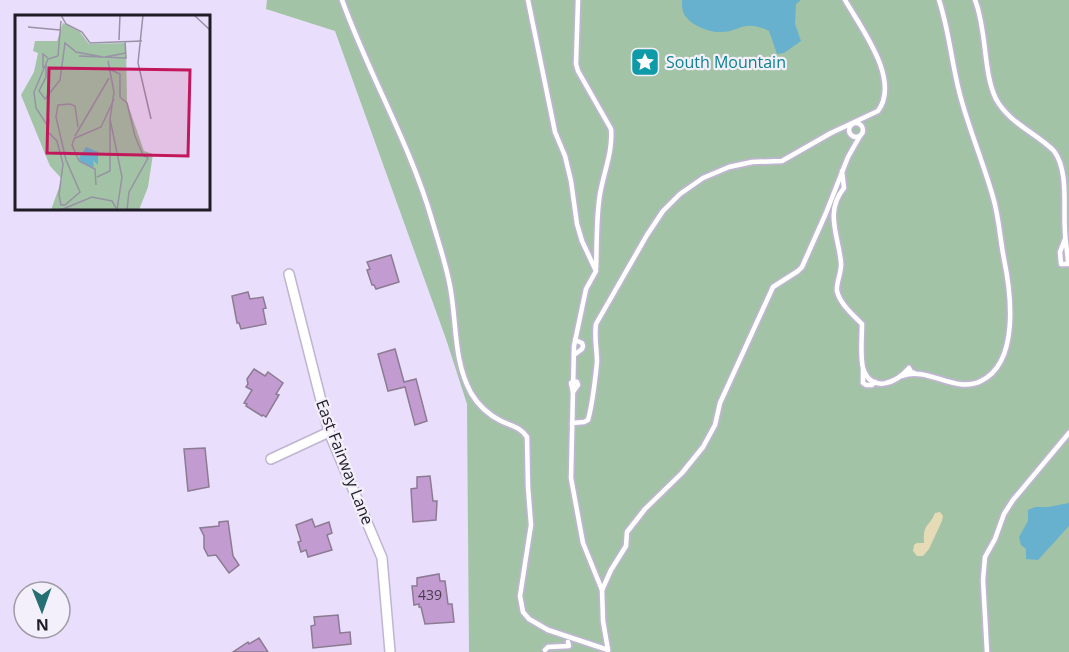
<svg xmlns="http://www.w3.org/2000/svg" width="1069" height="652" font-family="'Open Sans',sans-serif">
<rect width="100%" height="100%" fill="#e9dffc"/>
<polygon fill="#a2c3a5" points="267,0 1069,0 1069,652 469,652 467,404 446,339 335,31 266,9"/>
<path fill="#e5dbb6" d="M940,512L943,516L942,521L929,549L923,556H917L913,551L914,545L917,543H924C923,522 929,528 935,513Z"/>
<g fill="#67b1ce">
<path d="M682,0H801L796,4L795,24L801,41L784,53L777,54L769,31C742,18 740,33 718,32C709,32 692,25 687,18C682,14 682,6 682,0Z"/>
<polygon points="1069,503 1069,526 1038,560 1026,559 1026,549 1021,545 1019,537 1028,521 1028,510 1035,507 1048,507"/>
</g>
<g fill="#c29cd0" stroke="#8c7b92" stroke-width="1.5">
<polygon points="391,255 399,282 376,289 374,285 372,285 367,270 370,269 367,262"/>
<polygon points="248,292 250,299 263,297 266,308 263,309 266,324 241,329 239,323 237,323 232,296"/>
<polygon points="395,349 404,382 416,379 427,421 415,425 405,387 388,391 378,354"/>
<polygon points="254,369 265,376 268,372 283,383 276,394 279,395 266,417 263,415 262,416 246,406 247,404 244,403 252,390 246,387 248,384 247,379"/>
<polygon points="205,448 209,487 188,491 184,449"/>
<polygon points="430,476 433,501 437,501 436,520 413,522 411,489 417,488 417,477"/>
<polygon points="312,519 315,527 329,522 332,533 327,535 332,550 308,557 306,550 301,552 298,542 301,541 296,525"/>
<polygon points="228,521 233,556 239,565 229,573 216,555 208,556 204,548 204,536 200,528 219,526 219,522"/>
<polygon points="439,574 440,581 445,581 448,604 452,604 454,622 425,624 421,607 419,607 419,604 414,605 412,586 417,586 417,578"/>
<polygon points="338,615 340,633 350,632 351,644 313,648 311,626 315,625 314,617"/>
<polygon points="259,638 268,652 233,652 248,642 249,644"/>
</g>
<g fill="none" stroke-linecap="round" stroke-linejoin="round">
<g stroke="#bfb5d1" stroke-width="8">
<g id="lane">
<path d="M342,0C369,75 410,144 432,220C438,241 446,264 450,286C457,322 453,360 471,393C478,405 489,415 501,421C511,426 521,427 527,437L528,487L531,525L520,596L523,612L529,619L548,630L608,650"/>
<polyline points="528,0 555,132 565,156 571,181 577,224 582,241 596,271 586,289 574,346 571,478 583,543 602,590 603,621 608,650"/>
<path d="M578,0L576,64L578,71L611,129C613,152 604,171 600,194C596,218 597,244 596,269"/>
<path d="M975,0C987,30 983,73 996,99C1009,123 1036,133 1054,151C1069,171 1063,207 1065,232C1065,242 1068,253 1068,264H1061L1060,252L1065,239"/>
<circle cx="856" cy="130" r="7"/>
<path d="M842,171L844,188C824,212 839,237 841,263C842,272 836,282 837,291C840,304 853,315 862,324C862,338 860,355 863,368C871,394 897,383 909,368L911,372L914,373"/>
<polyline points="574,355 582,349 583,346 582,343 575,340"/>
<polyline points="863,369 863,383 866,385 872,385 875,382"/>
<path d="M902,376C928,366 955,394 981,381C1020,362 1011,293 1004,259C1000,239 999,217 993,197C984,165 971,134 962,102C952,69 950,33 939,0"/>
<polygon points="573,381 577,382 578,385 573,392 571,383"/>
<path d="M572,423L584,422L588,420C593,402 595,381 597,362C597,349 594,337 596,324L647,235L663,211L680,194L703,178L729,167L752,162L782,161L831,133L878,111C901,80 861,28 845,0"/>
<polyline points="602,590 611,570 626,546 627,532 645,509 682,473 703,447 715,425 720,403 773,287 798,271 802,267 826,213 848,157 860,136"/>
<polyline points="545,650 548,647 569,646 568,642"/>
<polyline points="987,652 983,580 985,557 995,539 1004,514 1013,500 1069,433"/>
</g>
</g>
<g stroke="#bfb5d1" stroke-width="12">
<g id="street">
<polyline points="289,274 329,432 382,558 390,652"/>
<polyline points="271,459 329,432"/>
</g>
</g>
<use href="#lane" stroke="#fff" stroke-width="4.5"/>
<use href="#street" stroke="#fff" stroke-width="9"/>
</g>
<defs>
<g id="sight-square" transform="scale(1.5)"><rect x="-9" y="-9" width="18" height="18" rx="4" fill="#0f9aa8" stroke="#f4f0fb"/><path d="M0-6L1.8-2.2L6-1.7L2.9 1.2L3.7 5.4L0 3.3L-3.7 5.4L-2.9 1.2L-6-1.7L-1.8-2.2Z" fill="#fff"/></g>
</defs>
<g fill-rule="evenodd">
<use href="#sight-square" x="645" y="62"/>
</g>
<g text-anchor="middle" stroke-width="4.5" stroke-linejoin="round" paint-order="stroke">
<g font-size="14" fill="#483c50">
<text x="430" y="600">439</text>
</g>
<g font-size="16" fill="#0d838f" stroke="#f4f0fb" text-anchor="start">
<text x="666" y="68">South Mountain</text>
</g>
<g font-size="16" fill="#201c26" stroke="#f4f0fb">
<text transform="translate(345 462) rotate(69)" y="6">East Fairway Lane</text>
</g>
</g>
<g transform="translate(15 15)">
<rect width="195" height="195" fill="#e9dffc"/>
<path d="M48,8L65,17L74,29L111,28L112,87L129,136L138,139L133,172L124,195H36L47,164L35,151L6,80L19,57L23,38L18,36L20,26H42Z" fill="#a2c3a5"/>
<path d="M71,132L83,137V150L78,145L79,152L66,148L64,143Z" fill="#67b1ce"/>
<path fill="none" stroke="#9991a6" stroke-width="1.5" d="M46,0L51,9L67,17L75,28L127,26M128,0L123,48L136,104M179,0L195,15M13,12L45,15M104,25L105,0M43,41L46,6M64,41L111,43L110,26M90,42L111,38M93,46L99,77L95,104L107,162L102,195M31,49V62L24,76L30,84L45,65L50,28L61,37L88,42M28,53V39L33,43M94,54L105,59V82L112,88L120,121L128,140L133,143L114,177L112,195M55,89L60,91L63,112M33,107L34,104L33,117L42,126L48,149L44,180L46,190H50L65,177L51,145L41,102L43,90L55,89M32,110L21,93L19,77L33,44L43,41M60,121L94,63M60,122L57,130L64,146L80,154L81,170M60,123L86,112L99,84M82,162L95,156V105M45,194L76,195M48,194L77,182L97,186L101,193"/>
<path fill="#c2185b" fill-opacity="0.15" stroke="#c2185b" stroke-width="3" d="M34,53L175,55L173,141L32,138Z"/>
<rect width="195" height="195" fill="none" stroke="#201c26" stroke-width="3"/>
</g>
<g transform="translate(42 610) rotate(179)"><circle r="28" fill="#f4f0fb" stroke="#9f9ba6" stroke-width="1.5"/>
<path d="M0-4.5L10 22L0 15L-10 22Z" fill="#257073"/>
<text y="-9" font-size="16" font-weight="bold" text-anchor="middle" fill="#201c26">N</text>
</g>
</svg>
